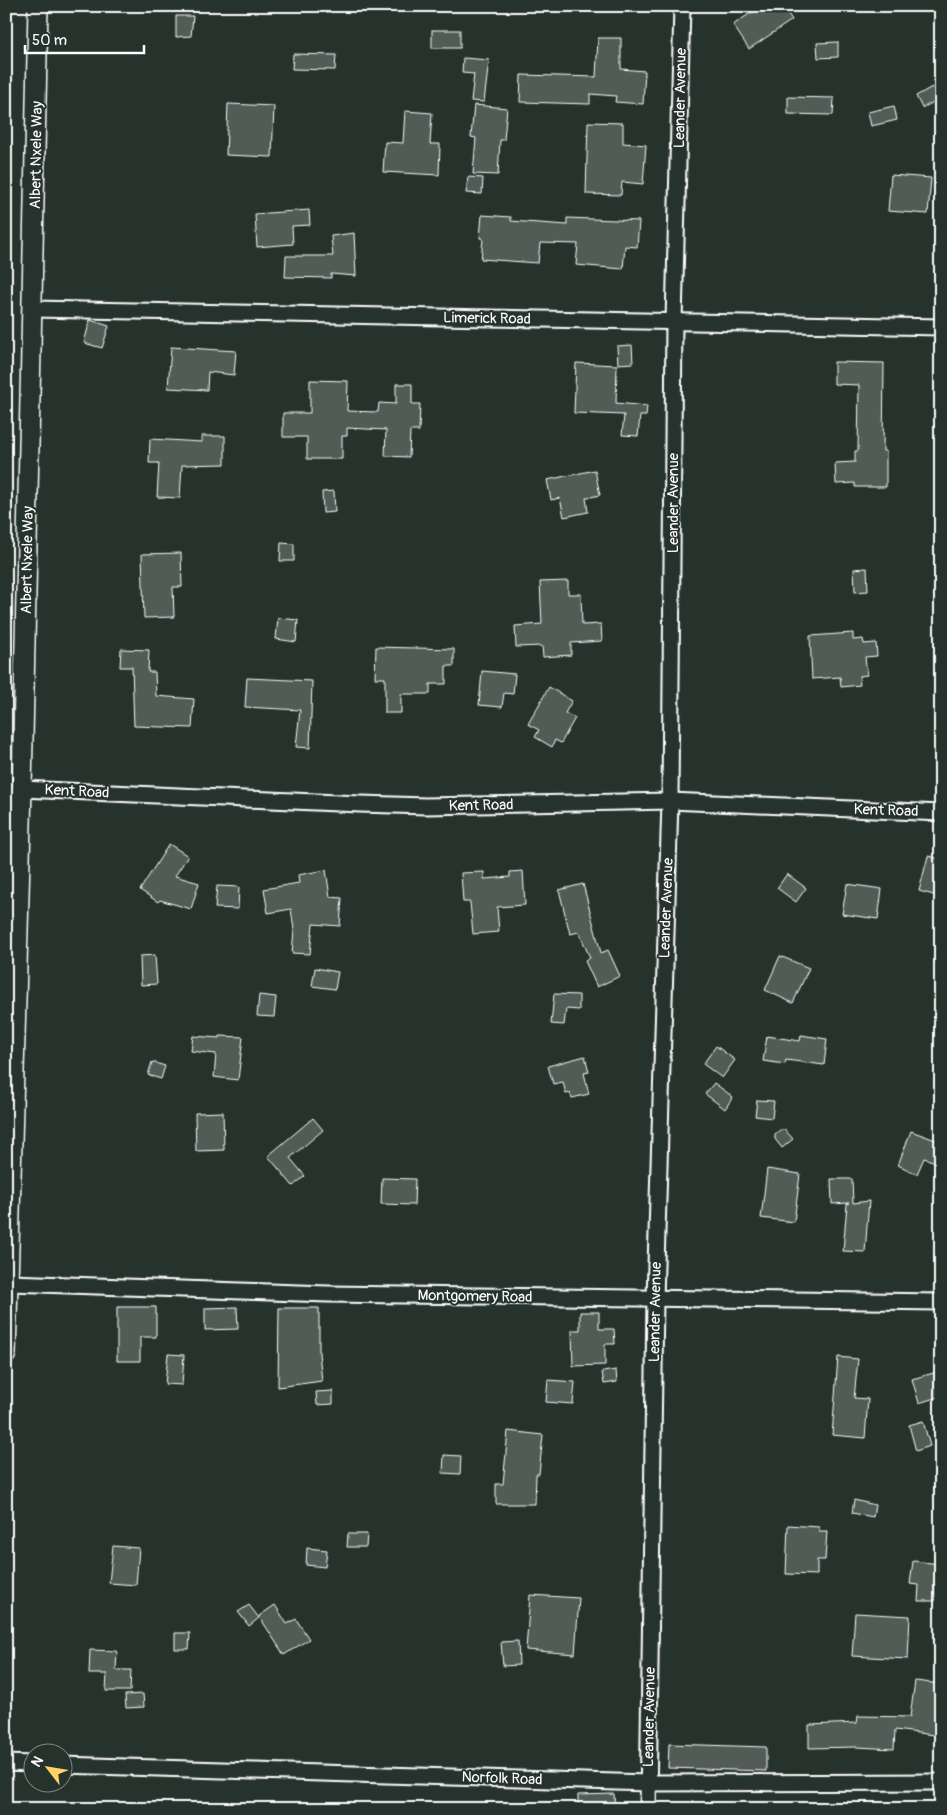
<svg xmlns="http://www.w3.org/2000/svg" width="947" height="1815" font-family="Pangolin,sans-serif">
<rect width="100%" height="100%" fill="#26332d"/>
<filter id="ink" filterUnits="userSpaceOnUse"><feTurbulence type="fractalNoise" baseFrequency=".02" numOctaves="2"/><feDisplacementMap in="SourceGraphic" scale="10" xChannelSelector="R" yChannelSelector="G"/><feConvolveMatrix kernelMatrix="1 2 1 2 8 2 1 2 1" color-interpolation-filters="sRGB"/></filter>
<g filter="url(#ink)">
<g fill="#515c57" stroke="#fff">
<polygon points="761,6 783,6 792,20 749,49 733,25"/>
<polygon points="176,16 193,16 191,36 176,37"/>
<rect x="432" y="30" width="28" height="18"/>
<polygon points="598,38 621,38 621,69 645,71 643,104 615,102 616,96 590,94 590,104 520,102 521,75 596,77"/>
<polygon points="838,42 838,57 818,58 817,43"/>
<polygon points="293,54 336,55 335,70 292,69"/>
<polygon points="463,58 489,60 484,102 471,101 474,74 462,73"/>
<polygon points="932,87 938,100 922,108 916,96"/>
<polygon points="788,97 834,98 833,115 788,114"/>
<polygon points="228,104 274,106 272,157 226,155"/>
<polygon points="474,105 507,108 504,140 500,140 498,175 473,174 476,138 471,137"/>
<polygon points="894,106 897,120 871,126 868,112"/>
<polygon points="405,111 432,113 430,144 440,144 439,175 383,172 385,142 403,143"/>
<polygon points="588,122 623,123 623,143 646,145 643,184 622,182 621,195 586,194"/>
<polygon points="891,175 931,178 928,214 888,211"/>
<polygon points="468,177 483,178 482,194 466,193"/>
<polygon points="309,210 310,225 292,226 293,244 257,247 255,214"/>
<polygon points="482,215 511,217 511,221 567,225 567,218 639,221 637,247 625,246 623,269 576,265 578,244 540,243 538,263 481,259 483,239 480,238"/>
<polygon points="354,233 356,276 331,274 331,278 285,277 286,256 333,256 331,236"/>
<polygon points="90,320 109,326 102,348 84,343"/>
<polygon points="632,345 633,363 618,364 617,346"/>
<polygon points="171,347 236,351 234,375 208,372 207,390 168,388"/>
<polygon points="834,362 884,363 883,451 886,451 886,487 855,487 855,483 836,484 835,463 855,462 855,451 858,451 859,385 834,384"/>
<polygon points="576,363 617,365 616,403 647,406 646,416 640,416 638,436 622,435 624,415 574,413"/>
<polygon points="310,380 348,381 347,411 378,412 379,403 396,404 396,384 412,384 412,404 420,404 419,431 410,431 409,457 385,456 386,430 347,428 347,436 342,436 342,459 307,459 307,437 283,437 283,413 310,413"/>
<polygon points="202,436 225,436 225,464 182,465 180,498 157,497 159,463 149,463 150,439 202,442"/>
<polygon points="595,470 600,495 586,498 588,512 564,517 560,498 551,500 547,480"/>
<polygon points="334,491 335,512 323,513 322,492"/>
<polygon points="281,543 294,544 294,561 280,561"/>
<polygon points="181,553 182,587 173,587 174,617 144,618 142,554"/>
<polygon points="867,568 868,591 855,592 854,569"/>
<polygon points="568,581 568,594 581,594 582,625 601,624 602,641 571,643 571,655 543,657 542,646 516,647 515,626 542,624 540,582"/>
<polygon points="278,618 298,620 296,642 276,639"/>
<polygon points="853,633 853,640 863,639 864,644 876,643 877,656 865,657 867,675 859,676 860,685 841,687 840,677 812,679 810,636"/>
<polygon points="376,647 454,649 454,666 446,666 446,684 430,684 430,694 401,694 401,713 385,713 385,678 375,678"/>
<polygon points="121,649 149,650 148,672 155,672 156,696 194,699 192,728 134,726 132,667 120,667"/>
<polygon points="482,671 515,674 513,694 504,693 502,707 479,705"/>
<polygon points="247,678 312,681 310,748 296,747 300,710 245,707"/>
<polygon points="549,687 572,701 565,713 575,718 561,743 555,740 552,747 535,737 539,730 528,724"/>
<polygon points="169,844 188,856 175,876 199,883 191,909 160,900 158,902 140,890"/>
<polygon points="928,856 941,859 941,897 919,891"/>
<polygon points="326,870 330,897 342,898 340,926 313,924 310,954 292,953 294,930 291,909 268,913 264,889 299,883 298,875"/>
<polygon points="523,871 525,905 497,907 499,932 473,934 470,902 463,902 461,873 484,872 484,879 510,877 510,872"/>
<polygon points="787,874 806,888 796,902 777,888"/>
<polygon points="583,884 601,953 608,950 620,976 597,987 585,961 590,958 579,932 570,934 559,890"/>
<polygon points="847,884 882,889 878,919 842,914"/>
<polygon points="217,886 239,887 238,909 215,908"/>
<polygon points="155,955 157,984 141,985 140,956"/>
<polygon points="780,956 809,968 793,1003 765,990"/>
<polygon points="315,968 338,972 335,989 312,986"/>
<polygon points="554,994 579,995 579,1010 566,1009 564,1025 551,1024"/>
<polygon points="259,995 276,997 274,1017 257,1016"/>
<polygon points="801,1035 827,1039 824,1065 786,1060 785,1064 763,1061 767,1036 800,1041"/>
<polygon points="193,1036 220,1038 220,1036 243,1037 238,1080 214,1077 216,1054 191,1051"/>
<polygon points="716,1046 735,1060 722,1078 703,1064"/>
<polygon points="585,1056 589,1072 584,1073 589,1094 572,1098 570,1093 566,1094 563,1082 553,1084 548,1066"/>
<polygon points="152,1062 165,1066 161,1079 148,1075"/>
<polygon points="714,1083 733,1097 725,1109 705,1094"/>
<polygon points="757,1100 774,1101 772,1118 755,1116"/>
<polygon points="223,1112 224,1150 196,1151 195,1113"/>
<polygon points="313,1118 323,1130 290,1158 305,1176 293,1186 268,1156"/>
<polygon points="780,1130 785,1130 793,1139 782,1148 775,1139 775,1134"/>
<polygon points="911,1131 941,1142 941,1164 924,1158 917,1174 898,1165"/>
<polygon points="767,1169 800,1174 794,1222 761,1218"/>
<polygon points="382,1178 415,1179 414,1205 381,1204"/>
<polygon points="831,1179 852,1179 853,1203 869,1201 865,1252 843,1251 847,1204 849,1203 832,1204"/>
<polygon points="117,1307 156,1307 156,1337 140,1337 140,1361 117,1361"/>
<polygon points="237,1307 238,1329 205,1330 205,1308"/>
<polygon points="279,1308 319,1308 319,1353 322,1381 278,1387"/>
<polygon points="580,1312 599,1312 599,1329 614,1329 615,1344 605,1344 605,1365 573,1366 572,1330 580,1330"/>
<polygon points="168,1354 184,1355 182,1385 165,1384"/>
<polygon points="838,1357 858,1359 854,1398 868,1399 865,1438 832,1435"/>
<polygon points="616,1370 617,1382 604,1384 602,1372"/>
<polygon points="941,1371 941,1396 919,1403 912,1379"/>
<polygon points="548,1380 575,1382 573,1404 546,1402"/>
<polygon points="333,1391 333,1404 317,1405 316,1392"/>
<polygon points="923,1421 930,1446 916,1451 909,1425"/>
<polygon points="508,1431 543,1435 539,1474 536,1474 535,1504 496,1504 496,1484 503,1484"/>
<polygon points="444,1455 461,1456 460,1474 443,1473"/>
<polygon points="854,1500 875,1505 873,1517 852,1513"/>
<polygon points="788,1525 819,1527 819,1531 827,1531 825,1560 817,1560 817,1575 786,1574"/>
<polygon points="348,1534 367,1534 366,1547 347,1547"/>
<polygon points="113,1546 139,1548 136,1585 109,1583"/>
<polygon points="307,1548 327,1550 325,1567 306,1565"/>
<polygon points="913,1561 940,1564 935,1601 918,1601 919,1585 910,1584"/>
<polygon points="530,1595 579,1598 575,1654 526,1650"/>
<polygon points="249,1605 259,1618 249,1626 238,1612"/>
<polygon points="275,1605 287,1624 296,1619 309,1639 284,1655 259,1616"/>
<polygon points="855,1613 910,1616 908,1659 852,1656"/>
<polygon points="175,1633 190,1633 189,1649 175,1649"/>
<polygon points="518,1641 519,1665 503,1666 501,1642"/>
<polygon points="90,1650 117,1651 116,1670 131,1670 130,1691 106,1691 107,1674 89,1674"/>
<polygon points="915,1681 941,1684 941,1736 895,1730 894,1749 857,1747 809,1748 809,1725 857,1723 858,1716 910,1717"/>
<polygon points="143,1694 144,1707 126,1708 125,1695"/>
<polygon points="669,1744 766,1747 766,1771 668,1768"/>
<polygon points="614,1794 615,1809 578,1809 578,1795"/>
</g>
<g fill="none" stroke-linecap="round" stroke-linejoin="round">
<g stroke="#fff" stroke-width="19">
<g id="minor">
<polyline points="33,309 941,327"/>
<polyline points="22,789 360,804 426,806 670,801 941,813"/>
<polyline points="6,795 22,796"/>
<polyline points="10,1283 328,1294 941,1302"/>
<polyline points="6,1763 32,1764"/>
<polyline points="62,1765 648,1783 941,1782"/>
<polyline points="648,1809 655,1299 670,801 674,321 682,6"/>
</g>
</g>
<g stroke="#fff" stroke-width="22">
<polyline id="major" points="6,1354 22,789 38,6"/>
</g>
<use href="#minor" stroke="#26332d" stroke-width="15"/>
<use href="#major" stroke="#26332d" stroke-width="19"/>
</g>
</g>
<g text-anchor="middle" stroke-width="4" stroke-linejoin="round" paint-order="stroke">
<g font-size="15" fill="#fff" stroke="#26332d">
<text transform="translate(680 98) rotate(-89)" y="5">Leander Avenue</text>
<text transform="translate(36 155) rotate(-89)" y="5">Albert Nxele Way</text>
<text transform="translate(487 318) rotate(1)" y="5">Limerick Road</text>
<text transform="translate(673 503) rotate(-90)" y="5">Leander Avenue</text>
<text transform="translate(27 560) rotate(-89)" y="5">Albert Nxele Way</text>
<text transform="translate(77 791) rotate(3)" y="5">Kent Road</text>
<text transform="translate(481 805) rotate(-1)" y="5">Kent Road</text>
<text transform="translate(886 810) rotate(2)" y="5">Kent Road</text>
<text transform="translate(666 908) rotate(-88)" y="5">Leander Avenue</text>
<text transform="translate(475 1296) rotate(1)" y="5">Montgomery Road</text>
<text transform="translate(655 1312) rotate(-89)" y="5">Leander Avenue</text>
<text transform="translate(649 1717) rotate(-89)" y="5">Leander Avenue</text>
<text transform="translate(502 1778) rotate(2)" y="5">Norfolk Road</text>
</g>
</g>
<rect width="947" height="1815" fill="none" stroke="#26332d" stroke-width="25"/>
<rect x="12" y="12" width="922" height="1790" fill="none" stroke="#fff" stroke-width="2" filter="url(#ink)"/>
<g transform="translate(48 1768) rotate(301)"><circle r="24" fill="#26332d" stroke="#7d8581"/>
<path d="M0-4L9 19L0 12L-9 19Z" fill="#ffd166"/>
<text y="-8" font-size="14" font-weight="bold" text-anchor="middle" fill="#ffffff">N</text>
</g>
<path d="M25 45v8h119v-8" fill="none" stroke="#ffffff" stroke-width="2.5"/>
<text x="32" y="45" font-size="15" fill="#ffffff" stroke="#26332d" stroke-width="4" paint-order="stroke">50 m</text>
</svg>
